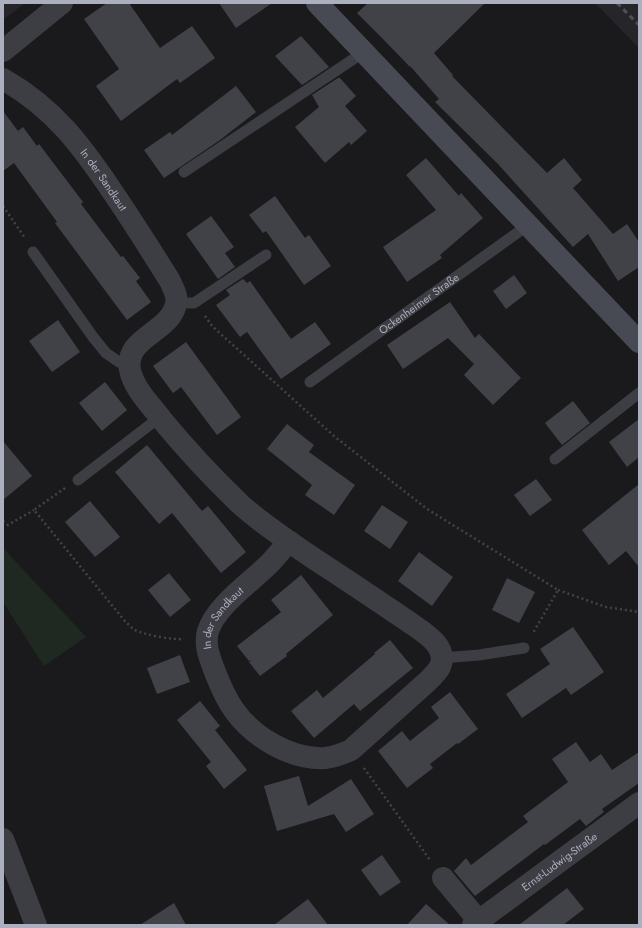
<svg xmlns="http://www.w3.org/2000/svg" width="642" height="928" font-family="Jost,sans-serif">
<rect width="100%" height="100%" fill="#1a1a1d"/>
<g fill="#26262a">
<polygon points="3,3 25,3 3,20"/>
<polygon points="595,3 639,3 639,48"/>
</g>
<polygon fill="#1f2921" points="3,548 86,637 44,666 3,602"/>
<g fill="#414248">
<polygon points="107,3 129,3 160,48 192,26 215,58 180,83 177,79 121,121 96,86 119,69 84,19"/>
<polygon points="219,3 272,3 236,28"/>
<polygon points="368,3 485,3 434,53 453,75 452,76 547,173 564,158 582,180 573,188 613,234 627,224 639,242 639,267 618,281 588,234 573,247 497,163 435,102 439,99 410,66 410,67 382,38 357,13"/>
<polygon points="301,36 329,67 302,85 275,56"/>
<polygon points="338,78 340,78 356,96 345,106 367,131 351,145 349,142 325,163 295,127 319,107 312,95"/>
<polygon points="236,86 256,112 220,140 164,178 144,150 170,132 172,135"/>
<polygon points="3,111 18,131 23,127 37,146 39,144 83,202 81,204 121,257 123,256 140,278 136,281 151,302 127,320 55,223 57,222 14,163 3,171"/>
<polygon points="426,158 459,196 461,193 483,218 440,255 442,258 407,282 383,247 436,210 406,175"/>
<polygon points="275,196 305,238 309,235 331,266 304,285 266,231 263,233 249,215"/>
<polygon points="211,216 234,247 225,253 235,267 218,279 186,234"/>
<polygon points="514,275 527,293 506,309 493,291"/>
<polygon points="243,279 247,283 250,281 291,339 315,322 331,344 281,379 247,332 240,337 216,305 230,295 226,290"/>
<polygon points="450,302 475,338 479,334 521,378 493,405 464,375 474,364 448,338 403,369 387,345"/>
<polygon points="58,320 80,352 52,372 29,341"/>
<polygon points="186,342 241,417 217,435 181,387 173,393 153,366"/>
<polygon points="105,382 127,410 102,431 79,403"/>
<polygon points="573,401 590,423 562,445 545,423"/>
<polygon points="639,419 639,457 627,467 609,442"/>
<polygon points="287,424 314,445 309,452 355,485 334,515 305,495 312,485 267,449"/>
<polygon points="3,441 32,476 3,500"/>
<polygon points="147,445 202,511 208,506 246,552 221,573 172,513 159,524 115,472"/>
<polygon points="536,479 552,500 530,516 514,495"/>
<polygon points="639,484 639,567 626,551 609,565 582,530"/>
<polygon points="90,501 120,537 95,557 65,522"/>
<polygon points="382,505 408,522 390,549 364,531"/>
<polygon points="419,552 453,577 432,606 398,581"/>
<polygon points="169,573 191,600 170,617 148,590"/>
<polygon points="301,575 333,615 286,654 287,656 260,676 249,662 252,660 249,661 237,646 281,612 271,600"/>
<polygon points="507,578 535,592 519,623 492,610"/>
<polygon points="573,627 604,672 571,695 566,688 522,718 506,694 550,664 540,649"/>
<polygon points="390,640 413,668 360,711 354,704 314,738 291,711 317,690 323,698 375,654 374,653"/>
<polygon points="180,655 190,682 157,694 147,668"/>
<polygon points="450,692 478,729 458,744 457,743 430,764 433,768 407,788 378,751 402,731 410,741 439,718 431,707"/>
<polygon points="200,701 220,726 215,730 247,770 224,789 206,766 211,762 177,720"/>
<polygon points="576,742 590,762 601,754 612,770 639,752 639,783 602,809 604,812 586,826 580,819 545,845 544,844 475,896 454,871 466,858 471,865 528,822 523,816 568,782 552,759"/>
<polygon points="299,776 308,806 351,779 374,814 346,832 334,814 277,831 264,786"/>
<polygon points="382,855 401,882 380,896 361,870"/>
<polygon points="567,888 584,909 563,925 519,925"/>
<polygon points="308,899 328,925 274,925"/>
<polygon points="174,903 186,925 140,925"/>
<polygon points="426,904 450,925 407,925"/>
</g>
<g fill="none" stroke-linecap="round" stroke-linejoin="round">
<g stroke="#41424a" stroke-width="2.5" stroke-dasharray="2 3" stroke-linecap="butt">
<polyline points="3,206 25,238"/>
<polyline points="205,316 213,327 334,436 427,509 558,590 533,633"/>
<path d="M65,488L34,510L124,620C127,623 130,626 133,629C143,635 173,640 184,639"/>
<polyline points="3,521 8,525 34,510"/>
<polyline points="558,590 606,607 639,612"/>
<polyline points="364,768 430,860"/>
</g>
<g stroke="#3d3d44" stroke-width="11">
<polyline points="184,172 364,52"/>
<polyline points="33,252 93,337 106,353 119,362 129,365"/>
<polyline points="176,303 194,303 266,255"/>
<path id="s1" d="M310,382L528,225"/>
<polyline points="555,459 639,393"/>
<polyline points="78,480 160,417"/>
<polyline points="442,658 479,655 524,648"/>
</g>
<g stroke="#3d3d44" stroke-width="22">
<polyline points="3,51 62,3"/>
<path id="s2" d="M3,79C54,108 82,146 114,194C133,222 152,252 170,281C173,288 178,296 176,304C170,333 124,337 130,370C134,389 150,404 162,420C186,449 213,478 240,504C263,525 290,542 316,560C347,580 378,601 409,622C423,632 449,646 440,667C437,672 432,677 428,681L351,750C342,754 334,757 325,758C291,760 253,737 234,710C226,699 220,685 215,672C210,659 204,645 208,631C216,606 250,583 269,564C276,557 282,549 289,541"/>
<polyline points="3,839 36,925"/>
<polyline points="443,878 478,920"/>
<path id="s3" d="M473,925L639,803"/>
</g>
<polyline stroke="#484a53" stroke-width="22" points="317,3 639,342"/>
<polyline stroke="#4e4f58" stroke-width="3" stroke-dasharray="5 4" stroke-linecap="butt" points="617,3 639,25"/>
</g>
<g text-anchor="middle" stroke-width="4" stroke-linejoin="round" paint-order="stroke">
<g font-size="11" fill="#acb0be" stroke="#151518">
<text dy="4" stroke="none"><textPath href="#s2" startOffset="144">In der Sandkaut</textPath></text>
<text dy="4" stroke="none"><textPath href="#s1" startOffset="134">Ockenheimer Straße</textPath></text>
<text dy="4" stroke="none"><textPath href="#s2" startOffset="1173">In der Sandkaut</textPath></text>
<text dy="4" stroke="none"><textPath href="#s3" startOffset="107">Ernst-Ludwig-Straße</textPath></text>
</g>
</g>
<rect width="642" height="928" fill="none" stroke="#acb0be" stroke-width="8"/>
</svg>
